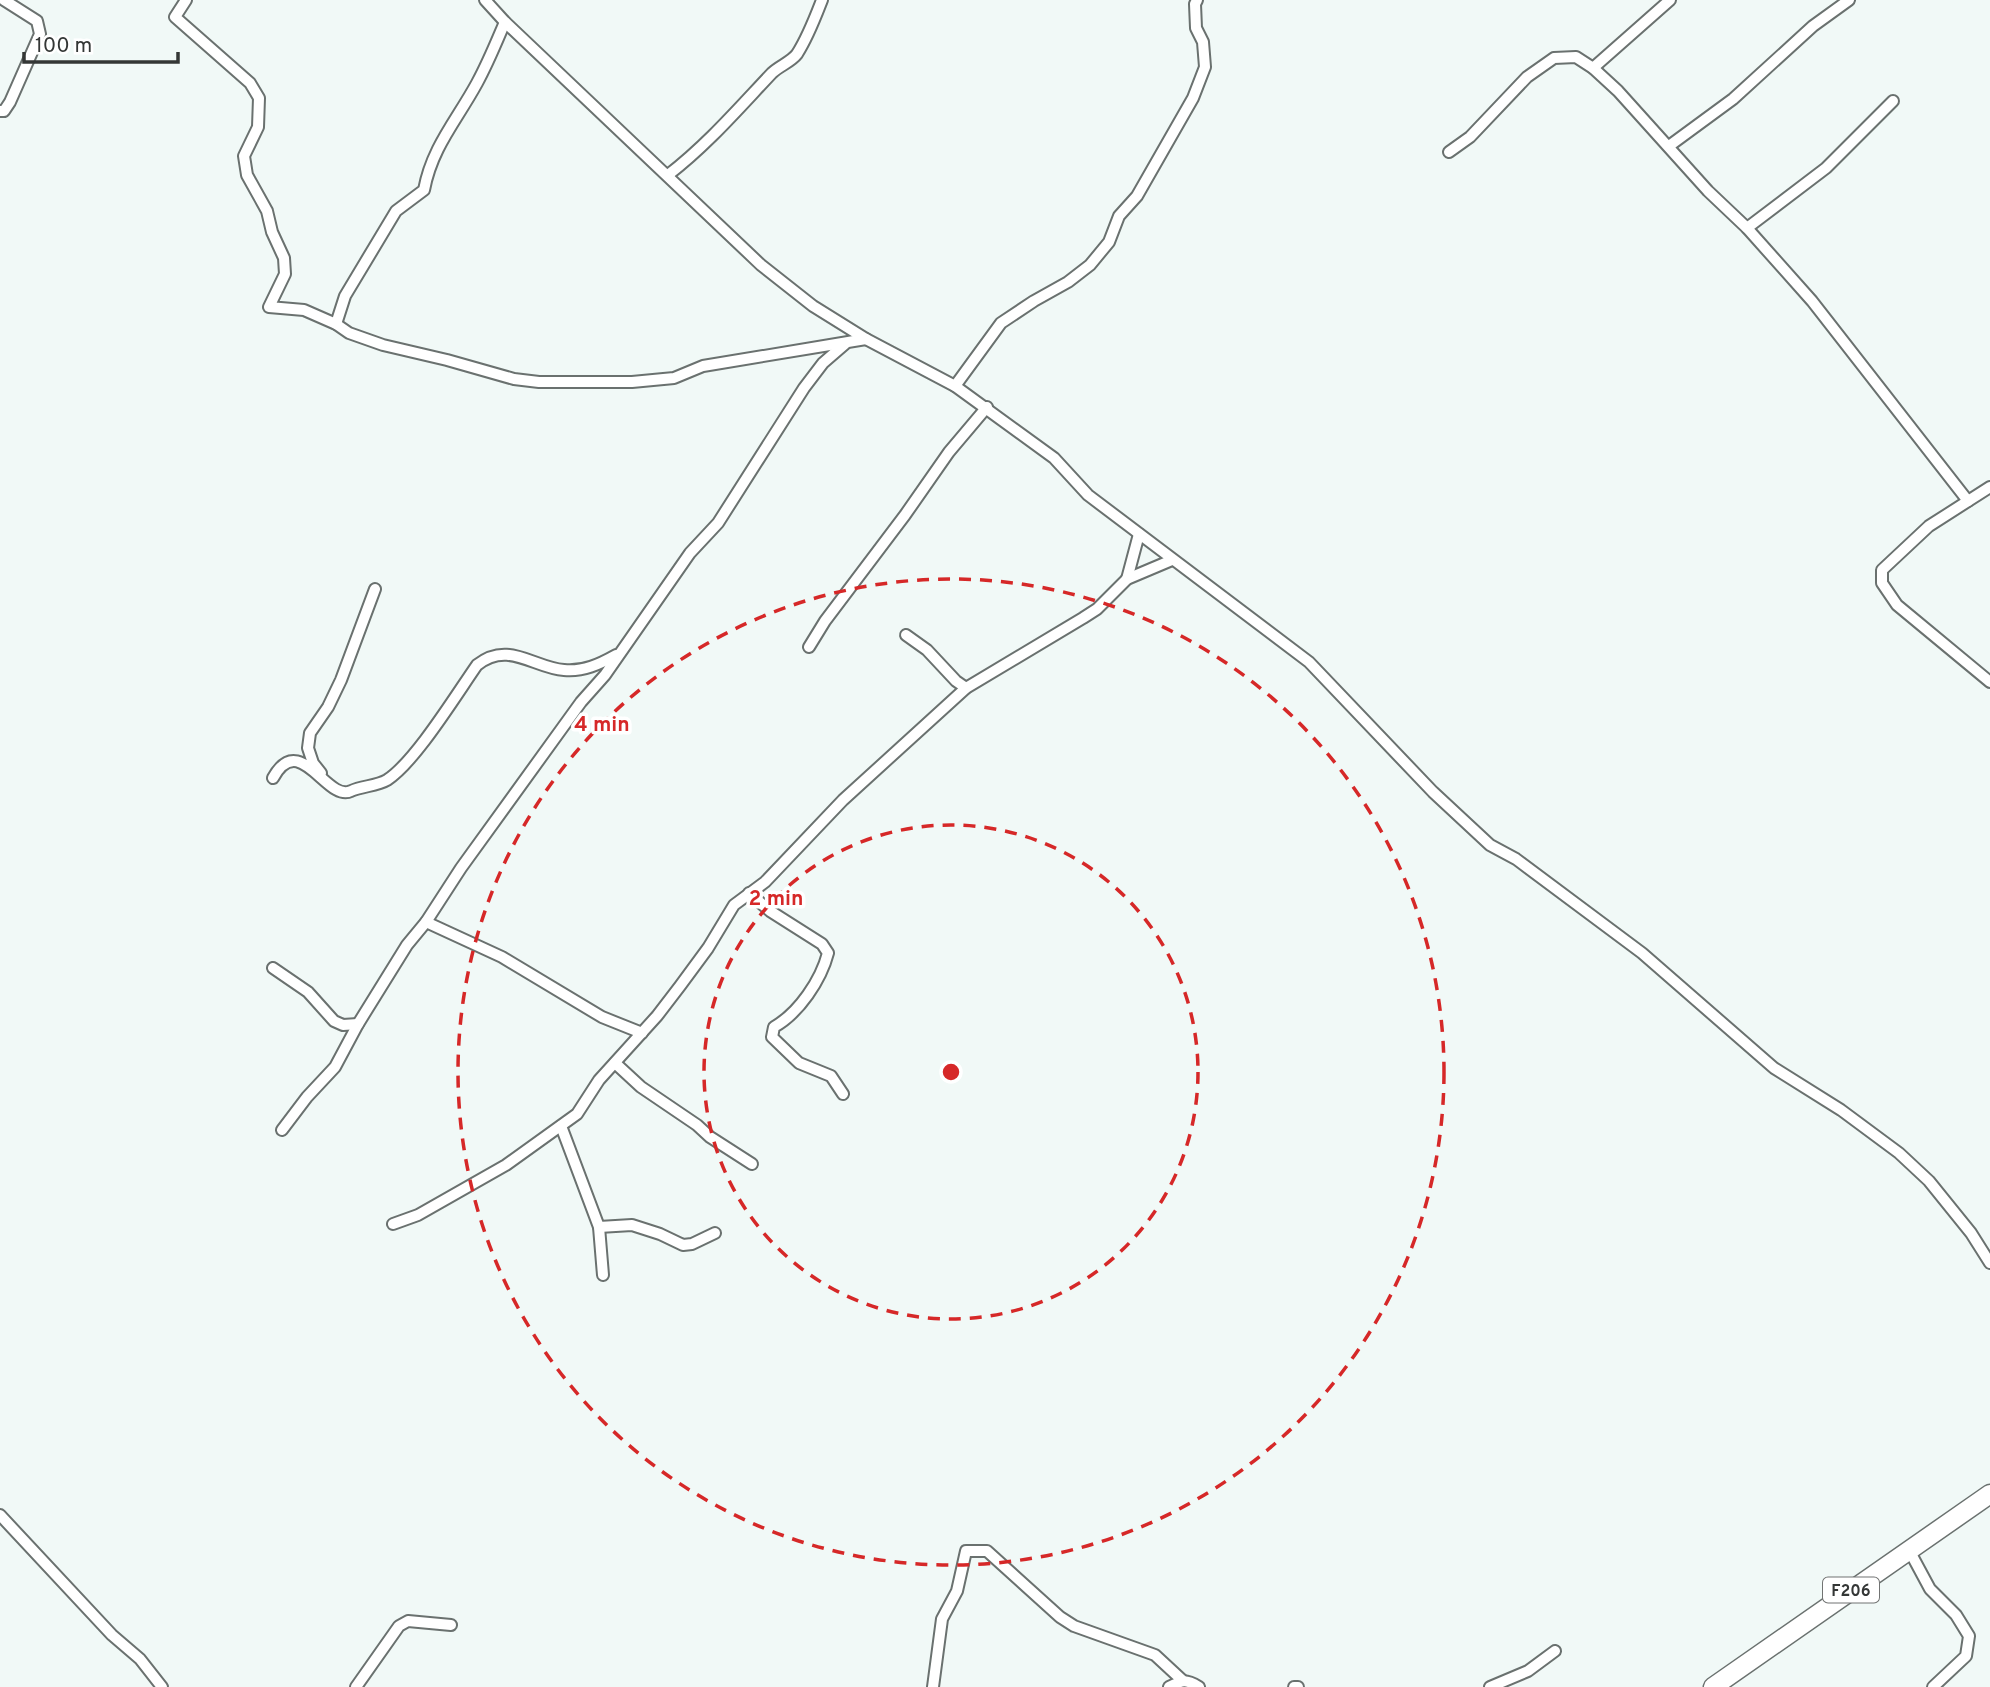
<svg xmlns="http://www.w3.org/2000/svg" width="1990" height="1687" font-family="Overpass,sans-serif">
<rect width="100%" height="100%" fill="#f1f9f7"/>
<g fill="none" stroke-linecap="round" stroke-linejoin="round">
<g stroke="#6a716f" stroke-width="14">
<g id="minor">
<polyline points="186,0 175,17 250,83 259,98 258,127 244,156 247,175 267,211 272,232 284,258 285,274 269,307 304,310 336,324 349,333 383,345 447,360 514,379 539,382 632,382 674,378 703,366 866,339"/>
<polyline points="485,0 505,22 761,265 813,306 866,339 955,386 1054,458 1088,495 1309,662 1433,792 1490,845 1516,859 1642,953 1774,1068 1841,1110 1899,1153 1929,1181 1971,1233 1990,1263"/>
<polyline points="1593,68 1670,0"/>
<polyline points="0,111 4,111 10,102 40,34 37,21 4,0"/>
<polyline points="1669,146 1733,99 1813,26 1849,0"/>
<polyline points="1449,152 1470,137 1527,77 1554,58 1576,57 1593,68 1618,91 1708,191 1747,228 1812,301 1968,501"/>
<path d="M668,175C707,145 738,109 772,73C779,66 791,62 797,54C808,37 815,18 822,0"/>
<polyline points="1747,228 1826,168 1893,101"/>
<path d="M336,324L345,296L396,211L424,190C432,147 457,120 477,83C488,63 496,43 505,22"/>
<polyline points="955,386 1001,323 1034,301 1068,282 1090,265 1109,242 1119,216 1137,196 1193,98 1205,67 1203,42 1196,28 1195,4 1197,0"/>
<polyline points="1990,487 1929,526 1882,570 1882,583 1897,605 1990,682"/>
<polyline points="1127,579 1139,534"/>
<polyline points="906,635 927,650 956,681 966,688"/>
<polyline points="809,647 825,621 905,515 949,452 987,407"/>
<polyline points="321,773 313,763 308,748 310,733 328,707 341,680 375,589"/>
<path d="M273,778C300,729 327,803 351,791C362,786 377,786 387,780C415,762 456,695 477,665C508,640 534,668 564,670C583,672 600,664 616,655"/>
<path d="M749,893L770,911L822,944L828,953C821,980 799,1013 774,1027L772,1037L799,1063L831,1076L843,1094"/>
<polyline points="426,922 502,957 602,1017 642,1033"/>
<polyline points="273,968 308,992 334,1021 343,1025 358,1024"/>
<polyline points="615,1063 641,1087 697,1125 710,1137 752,1164"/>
<polyline points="561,1126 599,1227 603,1275"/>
<polyline points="282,1130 307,1097 335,1067 358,1024 407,945 426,922 461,868 581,702 605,675 690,553 718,523 804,388 823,363 845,344"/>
<polyline points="393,1224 418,1215 506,1165 577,1114 599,1080 657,1016 680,986 708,948 734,905 765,882 843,800 966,688 1083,618 1097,609 1127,579 1172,560"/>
<polyline points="599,1227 632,1225 660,1234 683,1245 692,1244 715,1233"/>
<polyline points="0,1515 112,1635 140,1659 162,1687"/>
<polyline points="1909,1550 1930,1589 1956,1615 1969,1636 1966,1656 1933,1687"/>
<polyline points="356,1687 399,1626 408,1621 451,1625"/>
<polyline points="933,1687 942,1619 957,1591 966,1551 987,1551 1060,1617 1074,1626 1155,1655 1182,1680"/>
<path d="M1169,1687C1182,1680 1186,1679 1199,1687"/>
<polyline points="1294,1687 1298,1687"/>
<polyline points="1490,1687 1528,1671 1555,1651"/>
</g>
</g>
<g stroke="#6a716f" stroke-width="21">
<polyline id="primary" points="1713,1687 1990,1494"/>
</g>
<use href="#minor" stroke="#fff" stroke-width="10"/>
<use href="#primary" stroke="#fff" stroke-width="18"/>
</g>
<g fill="none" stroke="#d62828" stroke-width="3.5" stroke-dasharray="12 9">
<circle cx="951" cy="1072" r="247"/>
<circle cx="951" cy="1072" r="493"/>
</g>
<g text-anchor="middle" stroke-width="7" stroke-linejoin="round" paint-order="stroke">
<rect fill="#fff" stroke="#717372" stroke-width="2" x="1823" y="1577.5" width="56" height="25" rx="5"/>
<g font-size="16" font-weight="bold" fill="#343736">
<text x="1851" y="1596">F206</text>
</g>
</g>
<circle cx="951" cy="1072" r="10" fill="#d62828" stroke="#fff" stroke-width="3.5"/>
<g font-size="21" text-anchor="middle" font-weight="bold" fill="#d62828" stroke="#fff" stroke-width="7" stroke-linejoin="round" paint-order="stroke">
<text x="602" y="731">4 min</text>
<text x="776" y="905">2 min</text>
</g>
<path d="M24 52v10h154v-10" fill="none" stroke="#343736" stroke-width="3.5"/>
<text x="35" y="52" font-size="21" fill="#343736" stroke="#ffffff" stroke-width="5" paint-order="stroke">100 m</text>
</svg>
